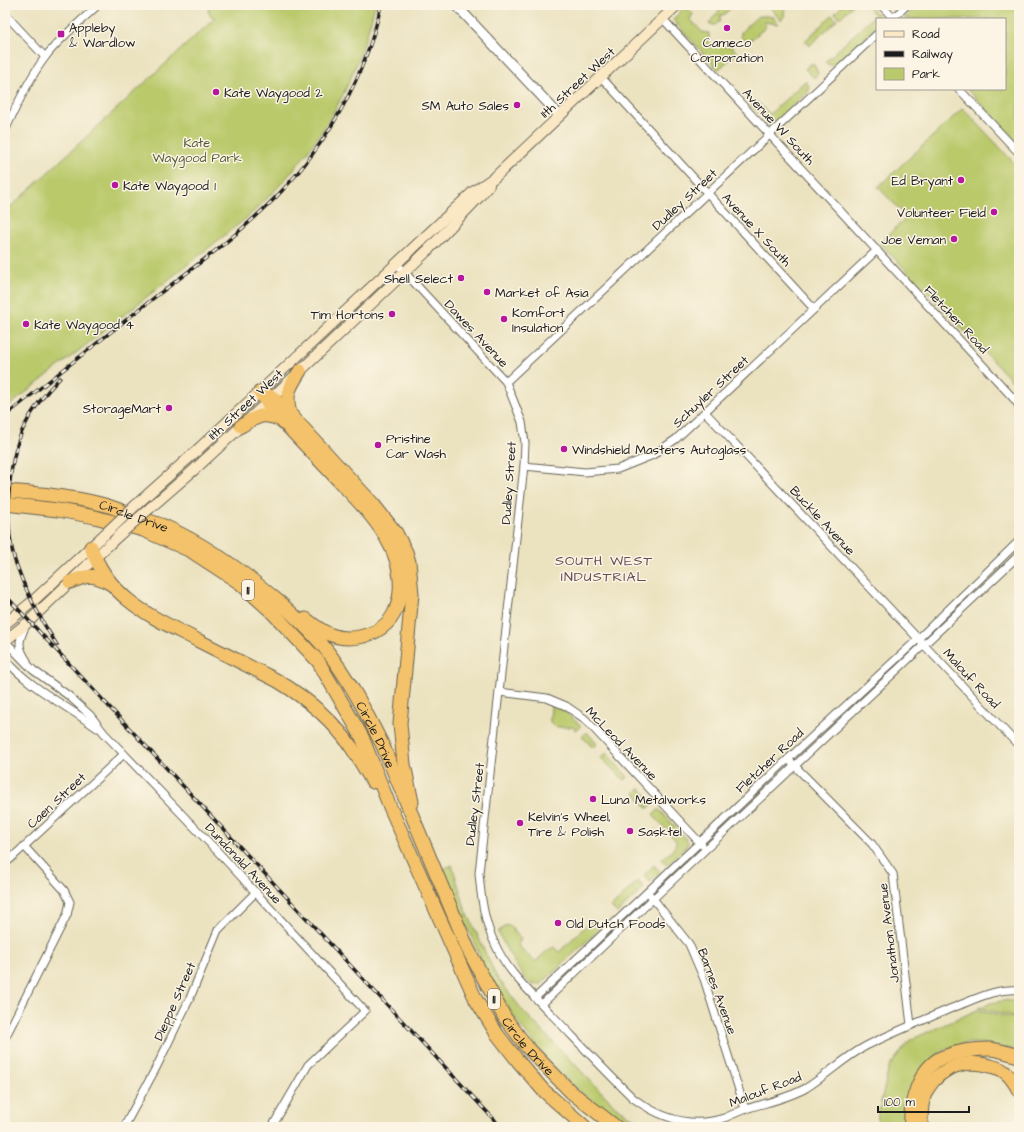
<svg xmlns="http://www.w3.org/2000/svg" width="1024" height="1132" font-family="'Architects Daughter',sans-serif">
<rect width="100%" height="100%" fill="#fcf5e5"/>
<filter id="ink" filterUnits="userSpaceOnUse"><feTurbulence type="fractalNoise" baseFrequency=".025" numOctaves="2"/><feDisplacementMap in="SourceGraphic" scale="8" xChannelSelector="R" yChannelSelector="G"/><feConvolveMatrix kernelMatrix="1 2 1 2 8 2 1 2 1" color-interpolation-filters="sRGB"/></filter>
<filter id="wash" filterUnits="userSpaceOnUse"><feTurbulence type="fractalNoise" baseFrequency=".012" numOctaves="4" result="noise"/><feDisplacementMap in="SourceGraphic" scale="16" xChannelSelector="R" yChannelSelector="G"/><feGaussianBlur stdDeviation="0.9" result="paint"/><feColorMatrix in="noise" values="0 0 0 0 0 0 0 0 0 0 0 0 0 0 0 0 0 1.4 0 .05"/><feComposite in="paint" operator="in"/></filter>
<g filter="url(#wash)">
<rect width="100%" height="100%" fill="#ebe2bf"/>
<g fill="#bac96b" stroke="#6b7244">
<path d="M210,5H375C354,92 315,155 249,216L5,409V212L216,17H211L208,11Z"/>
<polygon points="723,5 728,5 731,8 724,15 720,15 720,21 715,25 709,24"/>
<polygon points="776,5 785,5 784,17 781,20 771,9"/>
<polygon points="843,5 853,5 840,18 835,13"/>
<polygon points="866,5 870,5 881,18 880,19 877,19 877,26 835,65 829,65 825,62 875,15"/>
<polygon points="918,5 1019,5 1019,144 967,89 1005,89 1005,19 904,19"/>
<polygon points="685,6 693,14 690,19 702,32 709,33 709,46 730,46 732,47 737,53 718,70 673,20"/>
<polygon points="832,15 837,20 809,46 805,41"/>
<polygon points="758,16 772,16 779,24 764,22 766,27 747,43 741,37 741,32"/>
<polygon points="812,63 816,68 818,74 814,78 805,69"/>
<polygon points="805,81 809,86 809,91 770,126 750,105 755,100 770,114"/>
<polygon points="963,108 1019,168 1019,388 880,243 907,217 878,187"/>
<polygon points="551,704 562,709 581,726 576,730 572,727 556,727 550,722"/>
<polygon points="587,732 597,744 593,748 582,736"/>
<polygon points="606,753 628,777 624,780 601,758"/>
<polygon points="639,789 641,789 653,803 649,808 647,808 635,793"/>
<path d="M658,810H660L688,841V844L667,866L662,859C668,854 676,849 676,841L653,815Z"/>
<path d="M452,865L465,908L496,976L523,1011L616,1107L634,1118L652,1127C645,1127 635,1129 628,1127C621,1125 603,1110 596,1105C547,1067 509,1016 482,961C468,931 456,900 443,869Z"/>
<polygon points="654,865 660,872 650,882 644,875"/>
<polygon points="638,881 644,888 617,913 611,907"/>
<path d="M592,920L600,929L541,984C537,985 534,985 531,984C520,976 504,945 498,932L505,926L509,925L521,939L518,945L535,962L548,950L554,947L559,952Z"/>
<polygon points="1009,1000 1019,1000 1019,1017 978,1008 991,1003"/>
<polygon points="977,1010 1019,1019 1019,1051 983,1044 971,1043 961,1044 946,1049 935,1056 905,1127 877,1127 878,1115 889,1067 910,1040"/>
</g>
</g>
<g filter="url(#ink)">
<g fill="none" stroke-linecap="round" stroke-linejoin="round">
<g stroke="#646155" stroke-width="9">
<g id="minor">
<polyline points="881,5 894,19"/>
<polyline points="5,14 45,57"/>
<path d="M663,19C779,146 897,272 1014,399L1019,406"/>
<polyline points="892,19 907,5"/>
<polyline points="601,77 814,309"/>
<polyline points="959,89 1019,153"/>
<path d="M5,131C16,106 29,78 46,56C61,37 81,21 98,5"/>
<path d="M397,264L506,382L522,422L525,443L524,466L479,873C481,897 484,922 495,944C507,972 533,995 554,1017C580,1044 606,1072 633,1098C660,1118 690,1129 724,1118C732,1115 741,1110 749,1108C768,1102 789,1098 806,1088C827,1075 845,1057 866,1046C894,1032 924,1020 952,1008C974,1000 995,988 1019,990"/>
<polyline points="506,382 877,34"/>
<polyline points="705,412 1019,746"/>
<polyline points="524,466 585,472 618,469 653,455 676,439 877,250"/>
<path d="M25,627C18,642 18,647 27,661"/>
<polyline points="5,641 33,670 69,696 90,715 104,733 220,854 365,1011 308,1065 272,1127"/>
<path d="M5,659C31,689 66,705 97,728"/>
<polyline points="499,692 547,698 566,706 585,719 702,845"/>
<polyline points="788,759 872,844 893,874 911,1025"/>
<polyline points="5,864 124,754"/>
<polyline points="651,896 689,944 704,979 745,1109"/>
<polyline points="535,998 788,759 918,639 1019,541"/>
<path d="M542,1004C700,853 860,706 1018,556L1019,553"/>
<polyline points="5,1038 67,915 70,902 64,890 24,846"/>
<polyline points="124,1127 157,1066 190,998 218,930 256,892"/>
</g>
</g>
<g stroke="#646155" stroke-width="11">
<polyline id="tertiary" points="456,5 560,116"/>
</g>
<g stroke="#646155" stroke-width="12">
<g id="secondary">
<polyline points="137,504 192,455 473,192 495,177 677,5"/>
<polyline points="150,508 195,469 260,409 427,251 479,197 489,185"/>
<polyline points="5,624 32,602 105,534"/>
<polyline points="5,641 26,624 117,537"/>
</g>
</g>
<g stroke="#646155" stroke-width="15">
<g id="motorway">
<polyline points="260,392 272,397 290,414 373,504 396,533 406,552 409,562 412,594 400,724 404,764 412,802"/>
<path d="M263,397C271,409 281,420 291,430C308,448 326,467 343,485C360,503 379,522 390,545C400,564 404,589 396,609C390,625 375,634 359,637C337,641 323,633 306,619"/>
<path d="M290,414C285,394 289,388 300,371"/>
<path d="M241,426C258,416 262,412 281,420"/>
<path id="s1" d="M5,491C37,493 69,496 101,504C111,506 122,511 132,515C143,519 153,522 164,526C206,545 244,572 279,602C295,616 311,631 324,647C348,677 366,712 383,746L468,949L505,1018L527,1047L571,1092L616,1127"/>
<polyline points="5,504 58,510 95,517 143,530 191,551 240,583 272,612 318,661 362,737 390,807 476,1000 497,1034 518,1061 543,1090 585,1127"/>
<path d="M91,547C109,600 153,617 199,641C225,654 252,668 278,681C306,698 333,720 352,748C359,759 366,771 373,782"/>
<path d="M70,582C88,575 93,573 111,584"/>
<path d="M911,1127C909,1104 919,1067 943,1057C956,1052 974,1049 989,1049C998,1049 1010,1054 1019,1056"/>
<path d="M921,1127C921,1114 921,1099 928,1088C942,1066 966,1059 990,1066C994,1067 999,1068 1002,1070C1010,1075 1015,1083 1019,1091"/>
</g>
</g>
<use href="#minor" stroke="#fff" stroke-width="7"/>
<use href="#tertiary" stroke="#fff" stroke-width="9"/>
<use href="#secondary" stroke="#fae7c3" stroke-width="10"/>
<use href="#motorway" stroke="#f3c26a" stroke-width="13"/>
<g stroke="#1c1c1c" stroke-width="3.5">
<g id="rail">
<path d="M5,416C55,376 105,337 155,297C197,265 241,233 278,195C328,143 366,75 381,5"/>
<polyline points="5,595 501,1127"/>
<path d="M57,645C40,619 25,590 15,561C4,524 7,465 23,429C32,410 45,393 60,378"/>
</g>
</g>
<use href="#rail" stroke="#fcf5e5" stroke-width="2" stroke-dasharray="6" stroke-linecap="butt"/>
<g stroke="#646155" stroke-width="12" stroke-linecap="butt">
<g id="secondary-bridge">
<polyline points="105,534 137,504"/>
<polyline points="117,537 150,508"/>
</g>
</g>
<use href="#secondary-bridge" stroke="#fae7c3" stroke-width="10"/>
</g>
</g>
<g fill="#b5179e" stroke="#fcf5e5" stroke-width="1.5">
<circle cx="727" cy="28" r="4"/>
<rect x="57" y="30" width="8" height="8" rx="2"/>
<circle cx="216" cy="92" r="4"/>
<circle cx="517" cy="105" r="4"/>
<circle cx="961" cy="180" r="4"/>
<circle cx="115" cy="185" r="4"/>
<circle cx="994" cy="212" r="4"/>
<circle cx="954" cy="239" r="4"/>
<circle cx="461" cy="278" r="4"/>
<circle cx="487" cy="292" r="4"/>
<circle cx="392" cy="314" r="4"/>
<circle cx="504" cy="319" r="4"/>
<circle cx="26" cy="324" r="4"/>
<circle cx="169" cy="408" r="4"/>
<circle cx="378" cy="445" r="4"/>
<circle cx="564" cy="449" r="4"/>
<circle cx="593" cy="799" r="4"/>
<circle cx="520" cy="823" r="4"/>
<circle cx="630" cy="831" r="4"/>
<circle cx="558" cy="923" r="4"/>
</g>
<g text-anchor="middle" stroke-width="3" stroke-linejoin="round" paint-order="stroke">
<g fill="#fcf5e5" stroke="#5f5d58" stroke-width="1">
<rect x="242" y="580" width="12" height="20" rx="3"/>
<rect x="488" y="989" width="12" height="20" rx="3"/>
</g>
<g font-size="12" font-weight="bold" fill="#1c1c1c">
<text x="248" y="594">11</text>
<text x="494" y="1003">11</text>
</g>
<g font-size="13" fill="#1c1c1c" stroke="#fcf5e5" text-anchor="start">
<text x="69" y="32">Appleby<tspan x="69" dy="15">&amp; Wardlow</tspan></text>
<text x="727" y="47" text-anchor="middle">Cameco<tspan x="727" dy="15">Corporation</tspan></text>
<text x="224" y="97">Kate Waygood 2</text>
<text x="509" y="110" text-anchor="end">SM Auto Sales</text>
<text x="953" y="185" text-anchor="end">Ed Bryant</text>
<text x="123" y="190">Kate Waygood 1</text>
<text x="986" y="217" text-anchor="end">Volunteer Field</text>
<text x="946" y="244" text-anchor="end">Joe Veman</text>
<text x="453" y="283" text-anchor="end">Shell Select</text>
<text x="495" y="297">Market of Asia</text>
<text x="512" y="317">Komfort<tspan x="512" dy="15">Insulation</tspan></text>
<text x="384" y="319" text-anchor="end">Tim Hortons</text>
<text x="34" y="329">Kate Waygood 4</text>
<text x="161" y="413" text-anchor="end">StorageMart</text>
<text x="386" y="443">Pristine<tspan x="386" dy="15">Car Wash</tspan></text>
<text x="572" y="454">Windshield Masters Autoglass</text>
<text x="601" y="804">Luna Metalworks</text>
<text x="528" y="821">Kelvin's Wheel,<tspan x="528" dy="15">Tire &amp; Polish</tspan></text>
<text x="638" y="836">Sasktel</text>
<text x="566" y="928">Old Dutch Foods</text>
</g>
<g font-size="13" fill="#1c1c1c" stroke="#fcf5e5">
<text transform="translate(577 82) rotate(-43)" y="5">11th Street West</text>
<text transform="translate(779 126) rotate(47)" y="5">Avenue W South</text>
<text transform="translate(684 199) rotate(-43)" y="5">Dudley Street</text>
<text transform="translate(757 229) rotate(47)" y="5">Avenue X South</text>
<text transform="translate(957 319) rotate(47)" y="5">Fletcher Road</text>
<text transform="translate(477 333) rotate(47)" y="5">Dawes Avenue</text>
<text transform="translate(710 391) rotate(-43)" y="5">Schuyler Street</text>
<text transform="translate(245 404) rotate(-43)" y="5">11th Street West</text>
<text transform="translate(508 483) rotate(-86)" y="5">Dudley Street</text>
<text dy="5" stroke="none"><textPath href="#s1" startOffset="132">Circle Drive</textPath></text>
<text transform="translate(823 520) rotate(47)" y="5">Buckle Avenue</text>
<text transform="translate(972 678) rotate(47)" y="5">Malouf Road</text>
<text dy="5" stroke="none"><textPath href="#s1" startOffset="468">Circle Drive</textPath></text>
<text transform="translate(622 743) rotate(46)" y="5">McLeod Avenue</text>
<text transform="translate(769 760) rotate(-43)" y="5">Fletcher Road</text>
<text transform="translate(56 800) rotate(-43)" y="5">Caen Street</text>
<text transform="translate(474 804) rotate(-83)" y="5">Dudley Street</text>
<text transform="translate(244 863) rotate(47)" y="5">Dundonald Avenue</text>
<text transform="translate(888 933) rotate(-97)" y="5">Jonathon Avenue</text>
<text transform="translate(718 991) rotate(70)" y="5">Barnes Avenue</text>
<text transform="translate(174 1001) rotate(-66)" y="5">Dieppe Street</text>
<text dy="5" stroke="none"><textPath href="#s1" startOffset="816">Circle Drive</textPath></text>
<text transform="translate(765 1089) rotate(-21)" y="5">Malouf Road</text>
</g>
<g font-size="13" fill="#535938" stroke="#fcf5e5">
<text x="197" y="147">Kate<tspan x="197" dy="15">Waygood Park</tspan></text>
</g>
<g font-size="14" letter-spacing="1" fill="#664e56" stroke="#fcf5e5">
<text x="604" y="565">SOUTH WEST<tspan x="604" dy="16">INDUSTRIAL</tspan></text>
</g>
</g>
<rect width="1024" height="1132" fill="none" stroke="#fcf5e5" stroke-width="20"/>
<rect x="876" y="18" width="130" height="72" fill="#fcf5e5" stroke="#a29e95"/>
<rect x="884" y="31" width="20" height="6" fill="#fae7c3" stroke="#a29e95"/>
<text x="912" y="38" font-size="12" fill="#1c1c1c">Road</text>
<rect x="884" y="51" width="20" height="6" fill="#1c1c1c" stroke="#a29e95"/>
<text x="912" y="58" font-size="12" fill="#1c1c1c">Railway</text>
<rect x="884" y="68" width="20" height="12" fill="#bac96b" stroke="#a29e95"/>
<text x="912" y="78" font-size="12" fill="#1c1c1c">Park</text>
<path d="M878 1106v6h91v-6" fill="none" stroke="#1c1c1c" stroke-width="2"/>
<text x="884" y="1106" font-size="12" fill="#1c1c1c" stroke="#fcf5e5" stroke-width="3" paint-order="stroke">100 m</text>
</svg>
